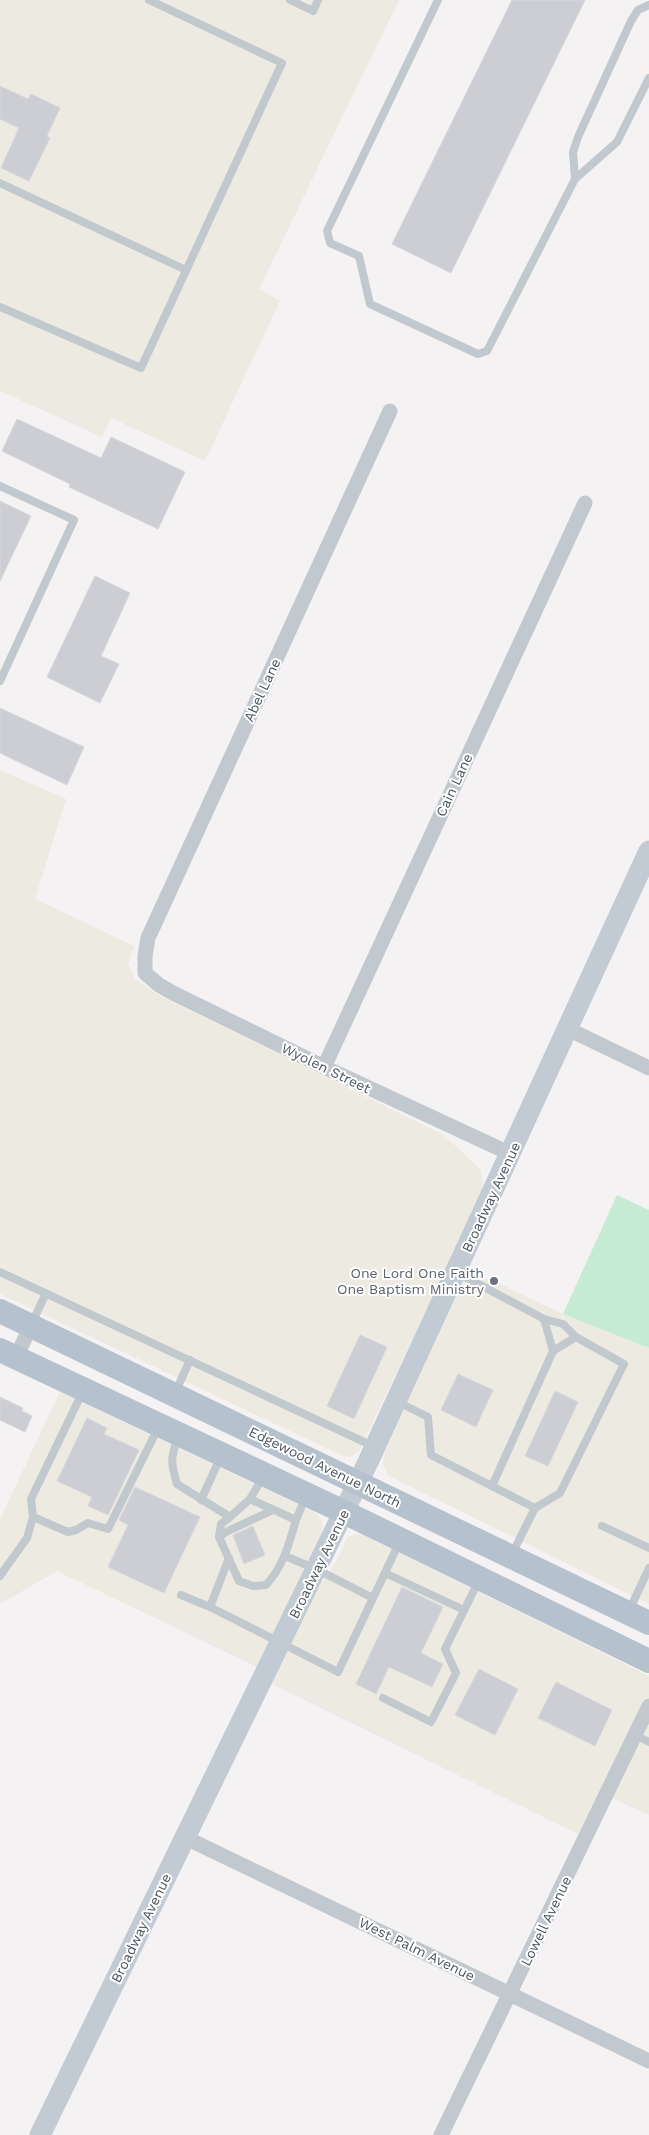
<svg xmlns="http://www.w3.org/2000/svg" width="649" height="2135" font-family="'Work Sans',sans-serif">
<rect width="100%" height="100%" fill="#f4f2f2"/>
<g fill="#edeae2">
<polygon points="0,0 399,0 259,289 280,301 205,461 111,418 102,437 0,391"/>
<polygon points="0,770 66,799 35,899 134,946 128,964 136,980 160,996 444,1135 481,1170 483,1188 478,1202 359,1451 350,1457 341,1455 0,1294"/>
<polygon points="466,1268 563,1314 649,1348 649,1604 387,1475 383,1463 385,1453"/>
<polygon points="60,1392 316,1513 320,1518 323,1525 321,1534 257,1667 57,1571 0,1604 0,1519"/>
<polygon points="355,1534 363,1535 649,1676 649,1815 599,1792 578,1834 270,1683 313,1596 337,1560 347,1538"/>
</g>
<polygon fill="#c6ebd4" points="617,1195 649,1210 649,1348 563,1314"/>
<g fill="#ccced3" stroke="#d6d8dc">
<polygon points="512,0 585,0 451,273 392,244"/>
<polygon points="0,86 28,99 31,94 60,108 47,136 50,138 29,181 1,168 19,128 0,119"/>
<polygon points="17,419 101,458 111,437 185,472 158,529 69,487 70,484 2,451"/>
<polygon points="0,501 31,516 0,581"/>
<polygon points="95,576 130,593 101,656 119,664 100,703 47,677"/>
<polygon points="0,708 84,747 67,785 0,753"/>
<polygon points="360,1335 387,1347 354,1419 327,1406"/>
<polygon points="458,1374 493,1390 476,1427 441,1410"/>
<polygon points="555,1391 578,1402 548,1466 525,1456"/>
<polygon points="0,1397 23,1408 22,1411 32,1416 25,1432 0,1420"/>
<polygon points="87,1418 107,1428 104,1434 139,1450 108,1515 88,1506 92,1497 57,1481"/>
<polygon points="135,1487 200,1517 164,1593 108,1567 128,1525 119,1520"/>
<polygon points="253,1526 265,1555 244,1564 233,1535"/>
<polygon points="402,1587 443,1607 421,1653 443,1664 432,1687 389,1667 376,1694 356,1684"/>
<polygon points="479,1669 518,1689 495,1735 455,1715"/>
<polygon points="556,1682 612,1710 595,1746 538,1718"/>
</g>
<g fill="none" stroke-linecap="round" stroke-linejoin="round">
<g stroke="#c1c9ce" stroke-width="8">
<polyline points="290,0 313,11 318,0"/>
<polyline points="438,0 327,231 330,243 359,256 370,304 478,354 487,351 575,179 617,142 649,78"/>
<polyline points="575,179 573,152 578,137 631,21 638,10 649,5"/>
<polyline points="0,183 186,270"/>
<polyline points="0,307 141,368 282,63 149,0"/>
<polyline points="0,486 74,520 0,681"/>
<polyline points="0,1272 373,1446"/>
<polyline points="456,1272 544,1319 563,1324 576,1337 624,1364 560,1493 535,1508"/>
<polyline points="544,1319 553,1351"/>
<polyline points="32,1323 46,1293"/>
<polyline points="83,1391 31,1499 33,1517 68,1532 76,1530 88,1523 108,1529 158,1428"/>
<polyline points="175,1393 190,1360"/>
<polyline points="398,1402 428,1417 431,1455 535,1508 512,1554"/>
<path d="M178,1438C170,1458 171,1464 177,1484L230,1517L250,1499L263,1477"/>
<polyline points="492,1486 553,1351 576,1337"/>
<polyline points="250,1499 296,1520 306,1496"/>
<polyline points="201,1500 221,1456"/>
<path d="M230,1517L221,1524L219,1537L239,1581L253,1586L266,1585C283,1567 289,1544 296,1520"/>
<polyline points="602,1526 649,1548"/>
<polyline points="219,1537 226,1532 273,1510"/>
<polyline points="285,1556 316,1569 373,1598"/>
<polyline points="229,1558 210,1607 338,1672 400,1541"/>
<polyline points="385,1573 464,1610"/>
<polyline points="0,1576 27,1538 33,1517"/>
<polyline points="181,1595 210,1607"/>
<polyline points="629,1611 649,1568"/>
<polyline points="383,1698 431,1722 456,1673 445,1649 479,1580"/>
<polyline points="635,1735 649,1742"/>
</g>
<g stroke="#c1c9ce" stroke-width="15">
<polyline points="390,411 148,938 145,956 145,973 159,985 173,993 324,1067 511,1154"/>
<polyline points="568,1029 649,1068"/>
<polyline points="324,1067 585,503"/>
<polyline points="16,1357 31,1326"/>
<polyline points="186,1838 649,2061"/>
<polyline points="441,2135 649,1706"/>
</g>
<polyline stroke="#c2cad3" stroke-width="21" points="40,2135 368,1462 649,851"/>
<g stroke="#b5c1cd" stroke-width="24">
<polyline points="0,1311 649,1623"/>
<polyline points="0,1350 344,1512 649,1661"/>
</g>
</g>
<circle fill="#6b7280" stroke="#fff" stroke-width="2" cx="494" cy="1281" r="5"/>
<g text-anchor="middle" stroke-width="4" stroke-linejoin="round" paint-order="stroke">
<g font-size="14" fill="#4b555d" stroke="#fff">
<text transform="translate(262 690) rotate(-65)" y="5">Abel Lane</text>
<text transform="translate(454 785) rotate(-65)" y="5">Cain Lane</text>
<text transform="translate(326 1068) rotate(26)" y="5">Wyolen Street</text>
<text transform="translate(491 1197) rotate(-65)" y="5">Broadway Avenue</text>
<text transform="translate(325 1467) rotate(26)" y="5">Edgewood Avenue North</text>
<text transform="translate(319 1564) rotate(-64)" y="5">Broadway Avenue</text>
<text transform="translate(546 1921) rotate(-64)" y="5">Lowell Avenue</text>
<text transform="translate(141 1928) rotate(-64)" y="5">Broadway Avenue</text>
<text transform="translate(417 1949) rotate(26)" y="5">West Palm Avenue</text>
</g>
<g font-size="14" fill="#5b616d" stroke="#fff" text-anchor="end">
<text x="484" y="1278">One Lord One Faith<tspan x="484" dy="16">One Baptism Ministry</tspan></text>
</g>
</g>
</svg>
